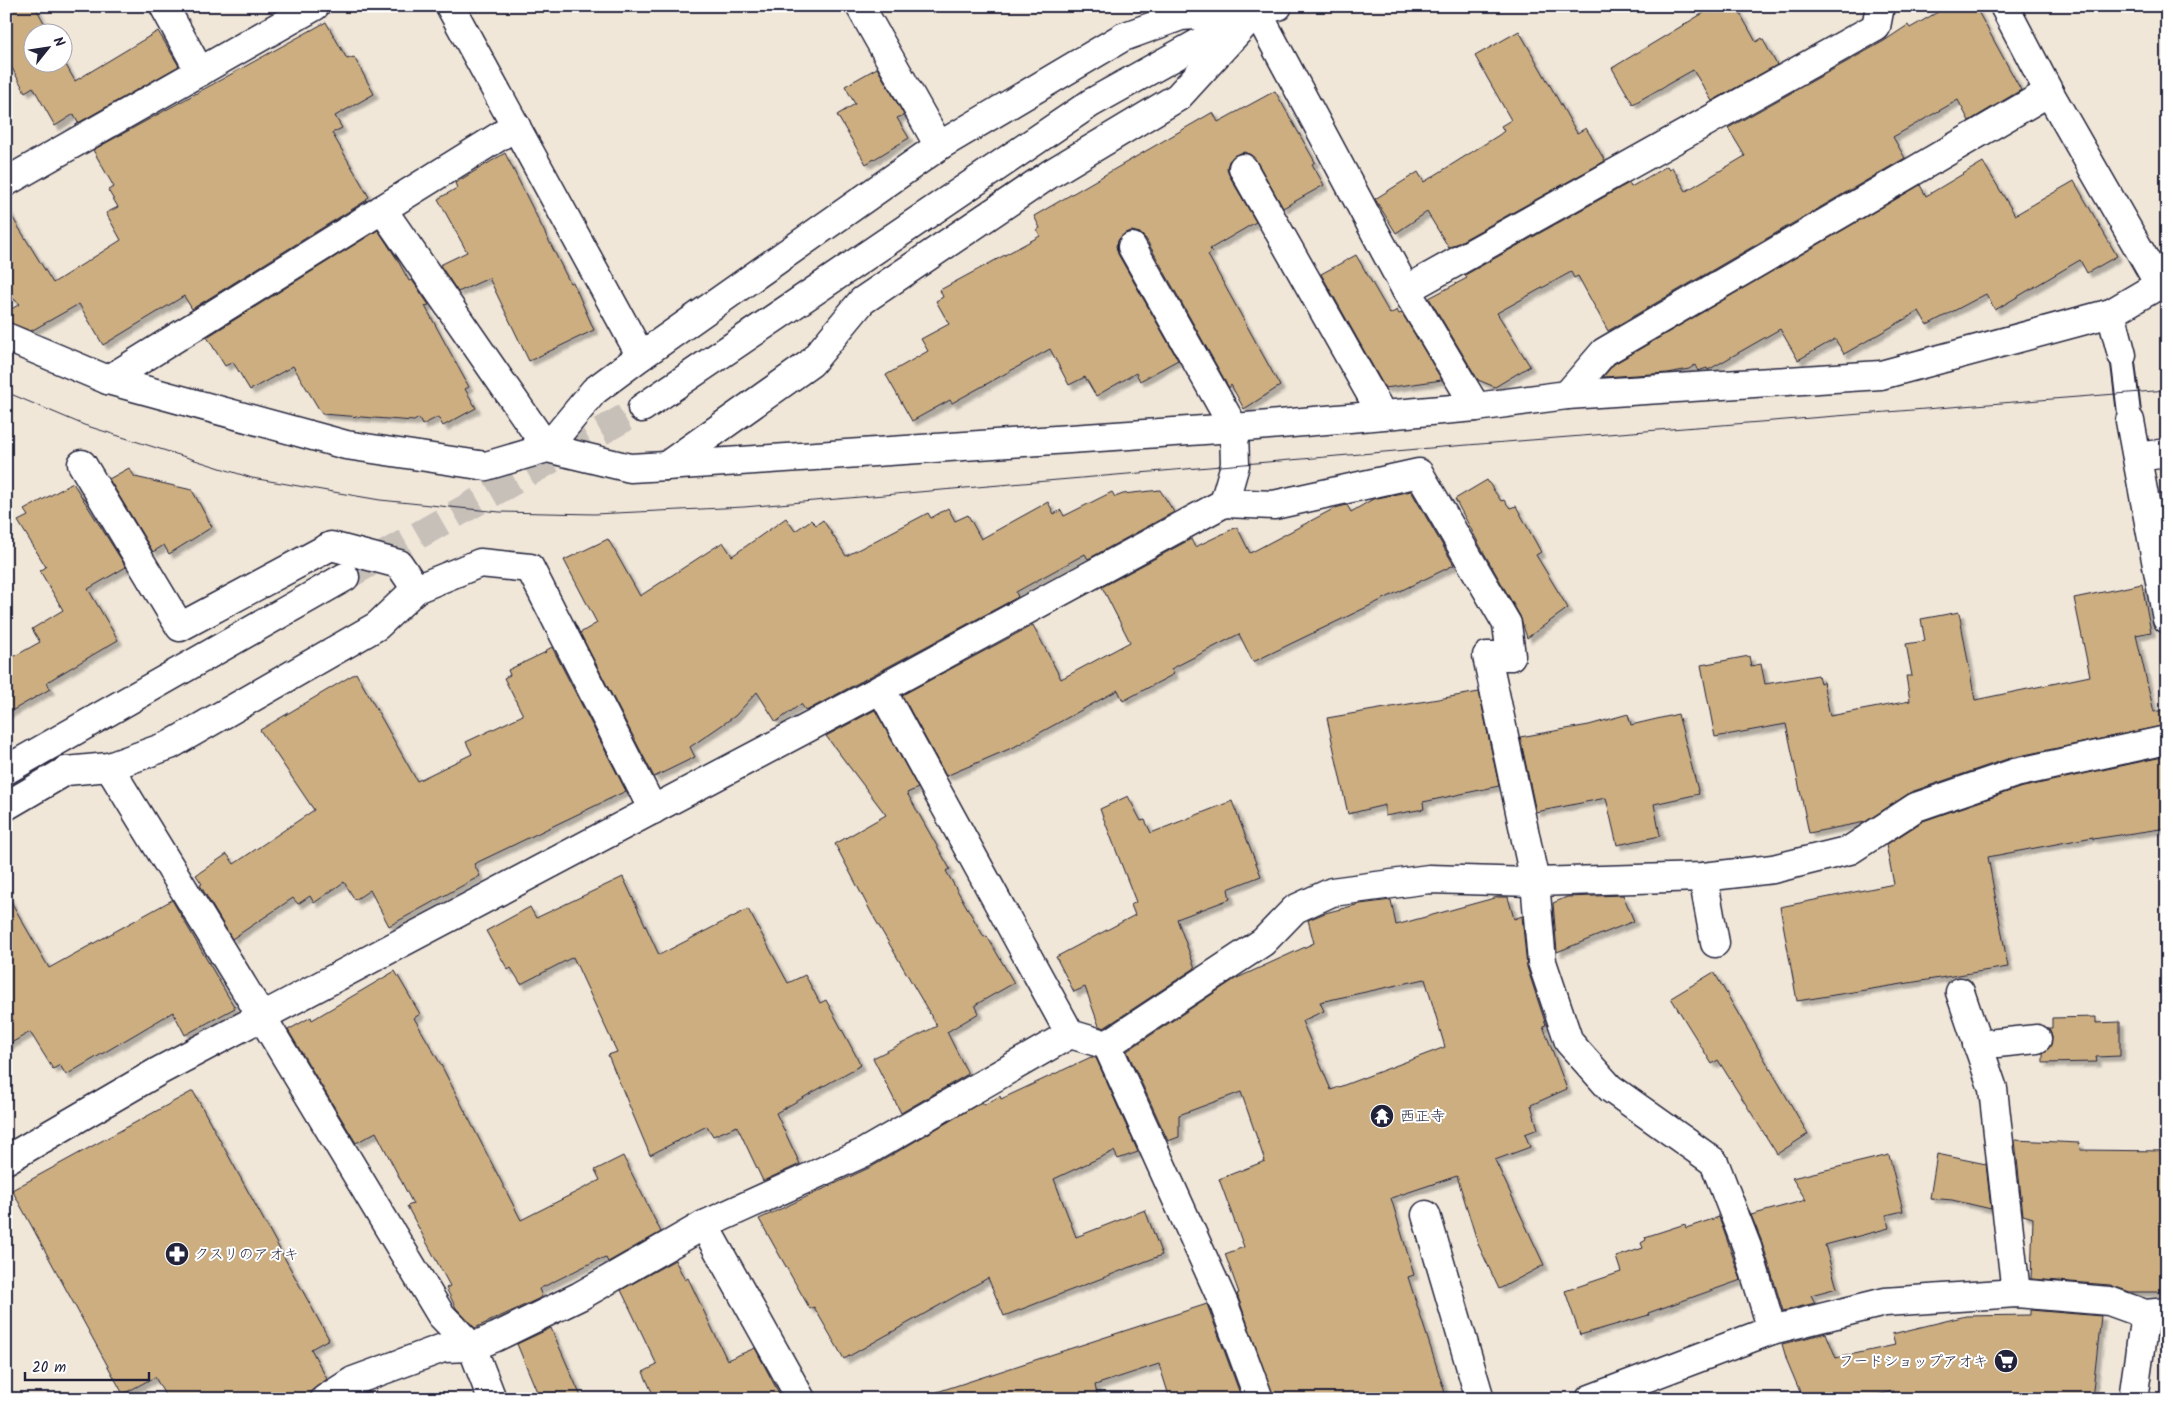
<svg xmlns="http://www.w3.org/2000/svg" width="2173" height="1405" font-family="Kalam,'Klee One',sans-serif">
<defs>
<filter id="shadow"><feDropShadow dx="4.5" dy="4.5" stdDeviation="1" flood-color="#0004"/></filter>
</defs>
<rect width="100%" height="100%" fill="#f0e7d9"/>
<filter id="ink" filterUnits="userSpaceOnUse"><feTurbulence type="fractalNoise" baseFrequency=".02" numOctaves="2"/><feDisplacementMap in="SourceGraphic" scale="10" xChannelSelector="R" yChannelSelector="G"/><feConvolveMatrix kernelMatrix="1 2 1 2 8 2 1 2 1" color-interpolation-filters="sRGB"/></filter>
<g filter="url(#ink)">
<g fill="#ccae80" stroke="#22223b" fill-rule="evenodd" filter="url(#shadow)">
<polygon points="6,6 35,6 49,32 32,32 32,62 62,62 62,58 75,81 158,31 179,66 78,123 74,114 55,126 33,87 25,92 6,57"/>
<polygon points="1715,6 1736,6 1756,42 1762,38 1777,65 1712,101 1693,70 1633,104 1612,68"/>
<polygon points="1948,6 1975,6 2021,90 1969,121 1958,100 1893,137 1905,158 1608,331 1578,276 1574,278 1571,272 1497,313 1530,366 1495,387 1478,380 1429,298 1467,278 1465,275 1629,183 1631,187 1667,166 1669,169 1672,167 1686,191 1745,156 1728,128 1884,41 1908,25 1910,28"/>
<polygon points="326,22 347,59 354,57 374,94 335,116 342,128 332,133 369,197 366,199 367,200 192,309 184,296 103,345 79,304 31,331 6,322 6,312 20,304 6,293 6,207 53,283 121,240 106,213 118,207 108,190 114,187 93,150"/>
<polygon points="1519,31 1577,133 1586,128 1605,161 1449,248 1427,212 1396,233 1375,199 1418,172 1424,182 1499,135 1504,131 1501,126 1511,120 1475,56"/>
<polygon points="877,68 904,115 897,118 909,138 866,164 837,115 855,104 845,86"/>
<polygon points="1275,91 1315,162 1312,164 1324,185 1283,208 1256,160 1251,155 1244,152 1235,155 1229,161 1227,168 1229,175 1256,222 1210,249 1212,252 1208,255 1280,386 1244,409 1231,385 1229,388 1146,239 1140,233 1132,231 1125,233 1119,239 1116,246 1118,254 1178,360 1140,381 1136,373 1096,396 1085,377 1069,385 1050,349 952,403 950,400 912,421 886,375 928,351 921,339 949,324 936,301 943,297 940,290 1040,236 1037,230 1040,228 1034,216 1213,112 1218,122"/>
<polygon points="505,153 570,283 573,282 594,330 529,361 489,278 458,292 440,265 467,252 438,199 457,188 455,183"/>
<polygon points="1983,162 2015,215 2074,181 2117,256 2087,273 2080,260 1995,310 1986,294 1927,325 1919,311 1844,354 1835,339 1798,360 1780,329 1708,370 1707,368 1698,371 1695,365 1689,369 1668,373 1603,377 1614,364 1920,185 1926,196"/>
<polygon points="378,230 397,259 409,281 412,280 429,305 425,306 469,387 465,389 476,408 443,426 438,417 422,425 419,418 414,421 322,414 293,366 250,390 233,362 225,366 207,337"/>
<polygon points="1356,255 1390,314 1397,310 1399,314 1402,313 1442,380 1385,388 1321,274"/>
<polygon points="129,468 135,477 192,490 212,527 169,554 164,545 153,552 109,479"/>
<polygon points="1487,480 1501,501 1504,500 1510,508 1516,506 1541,552 1536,555 1568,608 1527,638 1520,616 1480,546 1455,499"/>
<polygon points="73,483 126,567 88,589 118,640 47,682 50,689 6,714 6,661 40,642 32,629 63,610 40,571 46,567 18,521 28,516 24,510"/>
<polygon points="1160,490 1174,512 1088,559 1085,554 1016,592 1018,597 806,711 801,704 776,722 757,692 735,716 690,747 695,757 654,777 580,633 597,623 564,560 608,539 640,596 723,542 732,556 786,518 795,531 811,520 816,525 823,520 846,556 928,513 931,518 948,508 955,521 968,515 981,539 1048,502 1054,514 1061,510 1064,516 1112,492 1115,497 1123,494"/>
<polygon points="1411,491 1454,565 1253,662 1239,634 1171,669 1174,674 1123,701 1118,690 1014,747 946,776 902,695 1033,625 1061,679 1130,642 1102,587 1191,539 1195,547 1237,527 1250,553 1335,508 1347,505 1351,512 1373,499"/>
<polygon points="2142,584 2151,632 2136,635 2154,712 2167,709 2167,725 2010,758 1911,792 1865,822 1809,833 1786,724 1715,737 1701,665 1749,656 1751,666 1761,664 1765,684 1818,675 1820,683 1823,682 1830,716 1910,701 1906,676 1912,676 1906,644 1925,641 1921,619 1959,612 1975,700 2090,676 2074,598"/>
<polygon points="552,647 626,791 474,864 480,876 389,926 370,890 355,900 344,882 314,903 310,896 298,904 293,898 232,939 200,885 202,884 196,875 227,854 234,864 314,810 260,730 356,673 417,781 472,754 466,742 523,715 504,678 510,675 508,670 546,652 545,651"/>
<polygon points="1479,692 1499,786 1423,802 1424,809 1385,816 1385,805 1348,814 1327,718"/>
<polygon points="875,710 918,788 907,793 950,869 946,871 984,937 987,936 1014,983 975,1005 979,1013 947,1032 968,1074 901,1113 873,1058 937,1026 872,914 835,844 886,815 826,736"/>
<polygon points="1628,714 1631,725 1678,714 1699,794 1654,804 1660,836 1617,845 1606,798 1536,812 1520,737 1589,725"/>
<polygon points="2167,756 2167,828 2093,839 2093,837 1988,857 2008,967 1797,1001 1780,907 1894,884 1886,845 1923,821 2019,788"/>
<polygon points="1128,796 1141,821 1145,820 1151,833 1232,801 1261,876 1228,889 1230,899 1177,919 1195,968 1104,1028 1099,1026 1085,987 1074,992 1056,957 1135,915 1131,905 1136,902 1100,809"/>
<polygon points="623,877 659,955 748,909 788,983 805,975 820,1003 826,1000 861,1065 776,1113 800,1164 763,1181 737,1126 713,1136 707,1126 650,1155 608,1055 617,1052 573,957 521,984 511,968 508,970 486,931 530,907 536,918"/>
<polygon points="6,893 49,968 172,900 235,1008 185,1035 173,1012 66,1075 60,1065 53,1069 30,1032 6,1046"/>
<polygon points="1623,895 1634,921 1557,952 1553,903 1567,897"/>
<path d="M1498,897H1508L1514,919L1522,916L1527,967L1546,1025L1543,1026L1567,1089L1531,1105L1538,1129L1525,1134L1530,1147L1495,1160L1544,1265L1499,1289L1478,1244L1457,1176L1391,1198L1414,1275L1408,1277L1447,1399H1274L1237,1294L1239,1293L1225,1254L1244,1247L1219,1179L1265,1161L1241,1092L1179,1115V1137L1168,1141L1127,1051L1235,979L1314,943L1308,920L1325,913L1360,904L1391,900L1396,925ZM1425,979L1445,1047L1331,1090L1302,1021L1324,1011L1320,1002Z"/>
<polygon points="395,971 420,1014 414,1018 440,1063 521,1220 600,1180 595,1170 623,1156 661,1232 608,1262 606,1258 600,1260 599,1259 539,1289 542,1296 538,1299 475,1328 456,1308 446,1288 450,1286 407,1206 413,1204 376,1132 356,1143 288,1030 311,1017 312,1020"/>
<polygon points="1714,972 1808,1134 1777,1154 1718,1060 1712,1064 1671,998"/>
<polygon points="2096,1017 2096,1023 2120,1022 2120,1056 2096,1057 2097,1062 2043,1063 2043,1053 2051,1045 2052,1037 2048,1029 2052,1029 2052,1018"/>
<polygon points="1091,1057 1096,1058 1138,1152 1118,1159 1114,1151 1054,1179 1076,1237 1145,1210 1162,1255 1004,1316 988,1278 844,1359 814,1307 810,1309 759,1219 873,1166 982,1102 984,1105 1000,1096 1001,1099"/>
<polygon points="193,1091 329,1339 311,1349 327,1379 311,1391 310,1399 167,1399 155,1377 123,1394 12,1190"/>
<polygon points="2015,1140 2079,1143 2080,1150 2167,1151 2167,1292 2130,1292 2110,1285 2031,1279 2033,1218 2023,1215"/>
<polygon points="1937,1154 1986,1164 1991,1209 1952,1200 1930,1198"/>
<polygon points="1889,1155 1903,1211 1886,1215 1889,1228 1825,1245 1837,1288 1811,1295 1815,1303 1783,1311 1762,1242 1751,1215 1806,1200 1792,1178"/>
<polygon points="1719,1217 1741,1280 1648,1313 1649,1315 1580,1335 1565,1291 1621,1272 1616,1257 1643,1248 1641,1243 1646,1240 1645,1237 1685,1224 1686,1228"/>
<polygon points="675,1260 685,1280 688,1278 727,1360 755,1348 782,1399 655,1399 643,1372 657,1365 621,1290"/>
<polygon points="1207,1304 1242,1399 1170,1399 1159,1364 1095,1385 1098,1399 938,1399 937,1392"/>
<polygon points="2030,1310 2101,1316 2092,1399 1895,1399 1893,1391 1862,1399 1803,1399 1787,1361 1782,1344 1826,1333 1836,1358 1895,1345 1892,1334 1966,1316 2030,1315"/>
<polygon points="551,1328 582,1399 540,1399 517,1344"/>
</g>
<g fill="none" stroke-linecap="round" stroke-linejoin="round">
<polyline stroke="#c7c0b9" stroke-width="28" stroke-dasharray="28 14" stroke-linecap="butt" points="345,577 642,408"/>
<g stroke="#22223b" stroke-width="26">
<polyline id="service" points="2122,355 2130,421"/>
</g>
<g stroke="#22223b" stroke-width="31">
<g id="minor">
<polyline points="164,6 200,72"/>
<polyline points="450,6 641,356"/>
<polyline points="860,6 939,146"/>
<polyline points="1254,6 1406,290 1476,407"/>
<polyline points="2004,6 2049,92 2159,284"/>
<polyline points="1243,168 1382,414"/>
<polyline points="6,182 315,6"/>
<polyline points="382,209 547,448 594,391 641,356 939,146 1123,37 1181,16 1256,11"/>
<polyline points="1406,290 1876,27 1880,6"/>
<polyline points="2111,313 2122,355"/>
<polyline points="6,337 108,380 516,126"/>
<polyline points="108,380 346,445 486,466 547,448 630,468 666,466 1234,428 1476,407 1567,395 1881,375 2111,313 2167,280"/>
<polyline points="1567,395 1604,352 2049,92"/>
<polyline points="2130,421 2167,619"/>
<polyline points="2137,457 2167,453"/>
<polyline points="82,464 180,627 331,546 399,564 416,589"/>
<polyline points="666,466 811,363 862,301 1050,174 1178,97 1252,16"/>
<polyline points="1224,503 1274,505 1419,473 1507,624 1511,656 1487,656 1535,882 1542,962 1569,1042 1610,1088 1714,1162 1747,1247 1772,1330"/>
<polyline points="881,689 1070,1034 1107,1045 1224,1304 1259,1399"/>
<polyline points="109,767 262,1017 441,1315 472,1347 492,1399"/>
<polyline points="6,806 66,771 109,767 170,745 377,626 416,589 480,563 530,568 653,810"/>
<polyline points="1703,877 1715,943"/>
<polyline points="1960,992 1993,1089 2016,1293"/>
<polyline points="1107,1045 1263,942 1295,909 1332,892 1429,879 1535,882 1703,877 1773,869 1850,850 1916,807 2015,773 2167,740"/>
<polyline points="1977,1045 2037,1039"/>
<polyline points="6,1160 159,1071 881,689 1224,503 1235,465 1234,428 1132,247"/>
<polyline points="1426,1215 1480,1399"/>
<polyline points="704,1225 801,1399"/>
<polyline points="325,1399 353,1381 443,1348 472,1347 496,1337 580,1296 704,1225 865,1152 1070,1034"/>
<polyline points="1590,1399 1772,1330 1885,1302 2016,1293 2109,1301 2145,1314 2167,1312"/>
<polyline points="2133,1399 2145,1314"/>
</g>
</g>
<g stroke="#22223b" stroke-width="31">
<g id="tertiary">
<polyline points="642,408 1091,103 1256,11 1278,6"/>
<polyline points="6,770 345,577"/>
</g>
</g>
<use href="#service" stroke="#fff" stroke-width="22"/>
<use href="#minor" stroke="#fff" stroke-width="28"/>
<use href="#tertiary" stroke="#fff" stroke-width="28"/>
<polyline stroke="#22223b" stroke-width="1" points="6,392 84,425 252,478 380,500 500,512 594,514 744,507 1442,447 2167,390"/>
</g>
</g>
<defs>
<g id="temple-disc" transform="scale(1.25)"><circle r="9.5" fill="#22223b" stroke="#fff"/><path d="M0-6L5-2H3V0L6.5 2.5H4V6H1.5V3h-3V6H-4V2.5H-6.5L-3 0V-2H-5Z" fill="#fff"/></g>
<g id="pharmacy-disc" transform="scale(1.25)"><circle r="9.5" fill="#22223b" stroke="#fff"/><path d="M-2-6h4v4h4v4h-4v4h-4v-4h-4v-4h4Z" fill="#fff"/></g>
<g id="supermarket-disc" transform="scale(1.25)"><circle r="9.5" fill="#22223b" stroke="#fff"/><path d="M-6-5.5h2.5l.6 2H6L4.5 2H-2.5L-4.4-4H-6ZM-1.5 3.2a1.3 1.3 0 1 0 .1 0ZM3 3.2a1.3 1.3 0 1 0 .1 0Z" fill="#fff"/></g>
</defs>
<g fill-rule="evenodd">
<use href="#temple-disc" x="1382" y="1116"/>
<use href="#pharmacy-disc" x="177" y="1254"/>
<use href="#supermarket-disc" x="2006" y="1361"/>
</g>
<g text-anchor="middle" stroke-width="4" stroke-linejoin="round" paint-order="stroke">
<g font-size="15" fill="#22223b" stroke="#fff" text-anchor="start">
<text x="1400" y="1121">西正寺</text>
<text x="194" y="1259">クスリのアオキ</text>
<text x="1988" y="1366" text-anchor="end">フードショップアオキ</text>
</g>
</g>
<rect width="2173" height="1405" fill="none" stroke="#fff" stroke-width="25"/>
<rect x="12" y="12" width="2148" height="1380" fill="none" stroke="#22223b" stroke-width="2" filter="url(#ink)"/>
<g transform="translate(48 48) rotate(60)"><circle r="24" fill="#ffffff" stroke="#a7a7b1"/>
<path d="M0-4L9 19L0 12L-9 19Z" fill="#22223b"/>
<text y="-8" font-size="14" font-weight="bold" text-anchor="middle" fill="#22223b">N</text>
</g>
<path d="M25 1372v8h124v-8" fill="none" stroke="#22223b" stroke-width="2.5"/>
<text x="32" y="1372" font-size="15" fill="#22223b" stroke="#ffffff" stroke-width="4" paint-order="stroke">20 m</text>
</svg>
